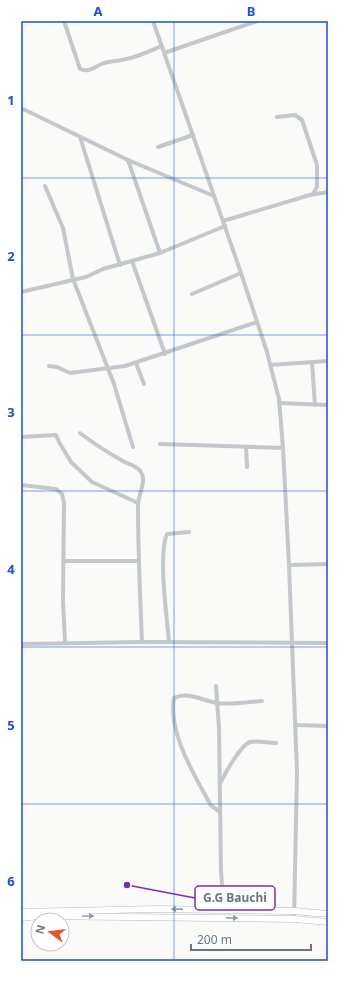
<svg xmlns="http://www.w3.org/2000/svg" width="349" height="982" font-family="'Noto Sans',sans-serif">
<rect width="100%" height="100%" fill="#fafaf8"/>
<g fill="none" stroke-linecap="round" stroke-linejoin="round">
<g stroke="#b5babe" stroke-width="7">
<g id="primary">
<polyline points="21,912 156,909 294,911 328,914"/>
<polyline points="21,918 38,916 294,919 328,922"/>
</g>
</g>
<g stroke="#c3c8cc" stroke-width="4">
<path d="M64,21L80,69C89,73 96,66 104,63C111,61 119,61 126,59C138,57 150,51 161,46"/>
<polyline points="153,21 240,270 267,352 279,399 283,448 289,565 297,772 294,919"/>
<polyline points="164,53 257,21"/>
<polyline points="21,108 128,160 214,196"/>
<polyline points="277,117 295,115 302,120 317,165 317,187 313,194"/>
<polyline points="80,137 120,265"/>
<polyline points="158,147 193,135"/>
<polyline points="128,160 160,253"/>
<polyline points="45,186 63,228 73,279 114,384 133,447"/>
<polyline points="223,221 310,195 328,192"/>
<polyline points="132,261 165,354"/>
<polyline points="21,292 86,277 103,269 160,253 225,226"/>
<polyline points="192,294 241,273"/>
<polyline points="312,362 315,405"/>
<polyline points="136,363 144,384"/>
<polyline points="270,365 328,361"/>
<polyline points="49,366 57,367 70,373 125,366 257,322"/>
<polyline points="279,403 328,405"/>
<path d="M80,433C93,443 107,452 121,460C127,464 137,465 141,472C147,481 138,495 138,505C138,550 140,596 142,642"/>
<polyline points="21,437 56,435 59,442 71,462 92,482 136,502 138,504"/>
<polyline points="160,444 283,448"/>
<polyline points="246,447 247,467"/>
<polyline points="21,485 56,489 62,494 64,503 63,601 65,642"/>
<polyline points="63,561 138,561"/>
<polyline points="289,565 328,564"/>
<path d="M169,642C167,618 158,554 167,534L189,532"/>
<polyline points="21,644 142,642 328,643"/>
<polyline points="216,686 219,728 221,871 224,910"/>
<polyline points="295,725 328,726"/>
<path d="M221,782C225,773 241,745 250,742C258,740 268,743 276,743"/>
<path d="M220,812L213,807L210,804C194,774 168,733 174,698C188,691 203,701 217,703C230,705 248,702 262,701"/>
</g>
<use href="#primary" stroke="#fff" stroke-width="6"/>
</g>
<defs><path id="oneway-solid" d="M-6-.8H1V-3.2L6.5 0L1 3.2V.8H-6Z"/></defs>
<g fill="#939fa8">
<use href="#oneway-solid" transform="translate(177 909) rotate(-179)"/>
<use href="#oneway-solid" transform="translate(88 916)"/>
<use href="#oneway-solid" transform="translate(232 918) rotate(1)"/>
</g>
<path fill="none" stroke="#1d4ed8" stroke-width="1" stroke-opacity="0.55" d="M174,21V961M21,178H328M21,335H328M21,491H328M21,647H328M21,804H328"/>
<path fill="none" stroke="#7b2cbf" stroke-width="1.5" d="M127 885L195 898"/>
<circle fill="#7b2cbf" stroke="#fff" stroke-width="1.5" cx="127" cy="885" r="4"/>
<rect fill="#fff" stroke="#7b2cbf" stroke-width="1.5" x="195" y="886" width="80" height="24" rx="4"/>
<g font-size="12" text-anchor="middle" font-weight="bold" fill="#657683">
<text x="235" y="902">G.G Bauchi</text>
</g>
<rect width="349" height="982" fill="none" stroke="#ffffff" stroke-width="44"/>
<g transform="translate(50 932) rotate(285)"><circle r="19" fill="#ffffff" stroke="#c1c8cd"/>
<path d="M0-3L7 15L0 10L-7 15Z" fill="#e4572e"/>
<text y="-6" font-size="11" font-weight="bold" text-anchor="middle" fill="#657683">N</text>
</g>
<path d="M191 944v6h120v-6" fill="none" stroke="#657683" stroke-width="2"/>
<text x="197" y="944" font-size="12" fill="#657683" stroke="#ffffff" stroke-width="3" paint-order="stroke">200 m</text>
<rect x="22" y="22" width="305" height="938" fill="none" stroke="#1d4ed8" stroke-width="1.5"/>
<g font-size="13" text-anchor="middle" font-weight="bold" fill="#1d4ed8">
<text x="98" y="16">A</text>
<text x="251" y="16">B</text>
<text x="11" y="105">1</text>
<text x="11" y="261">2</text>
<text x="11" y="417">3</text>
<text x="11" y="574">4</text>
<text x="11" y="730">5</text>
<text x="11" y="886">6</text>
</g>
</svg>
